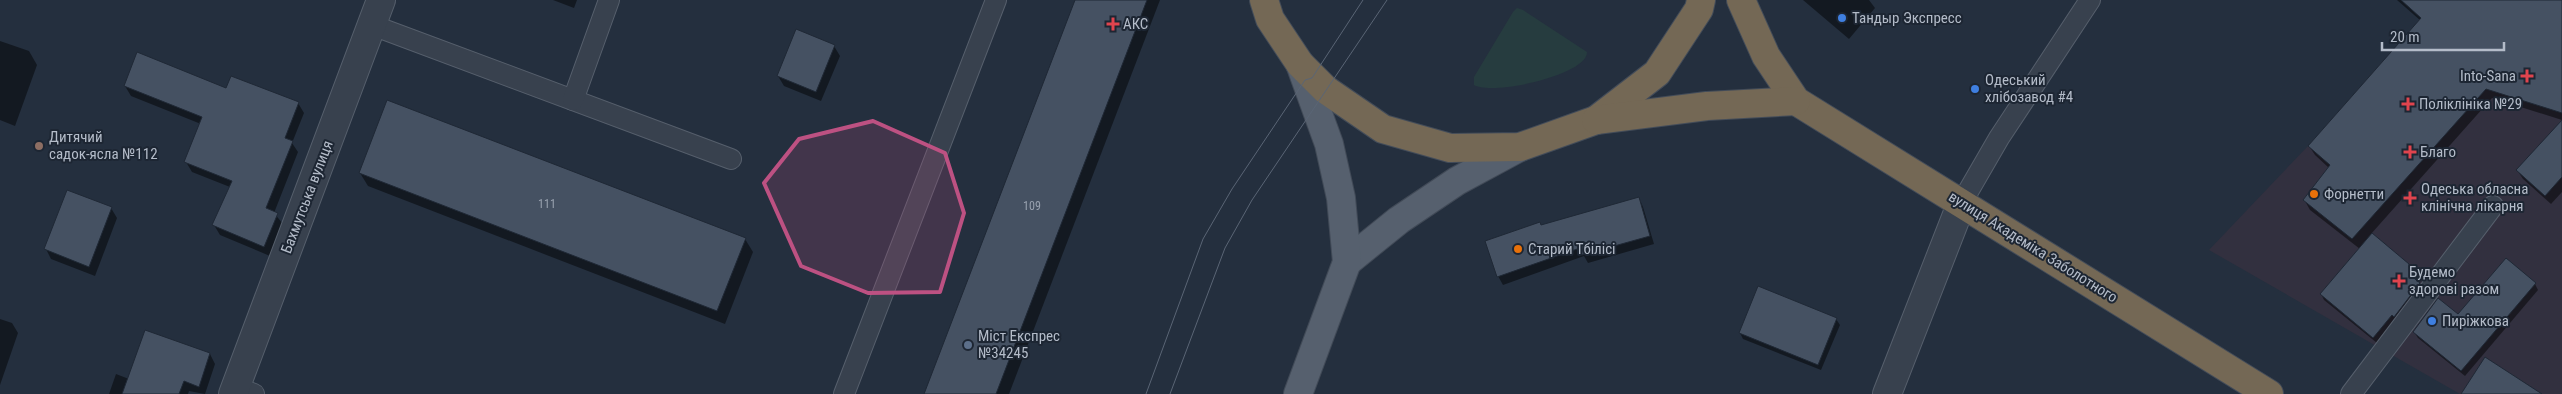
<svg xmlns="http://www.w3.org/2000/svg" width="2562" height="394" font-family="'Roboto Condensed',sans-serif">
<rect width="100%" height="100%" fill="#242f3e"/>
<polygon fill="#32303f" points="2562,0 2562,394 2460,394 2209,250 2308,146 2421,18"/>
<path fill="#263c3f" d="M1517,8L1523,10L1587,52C1588,75 1492,96 1474,85V77L1513,12Z"/>
<g fill="#0007">
<polygon points="553,0 577,0 574,8"/>
<polygon points="1076,0 1160,0 1009,394 925,394"/>
<polygon points="1803,0 1869,0 1875,8 1849,39"/>
<polygon points="2397,0 2562,0 2562,120 2492,98 2371,234 2408,265 2412,278 2422,290 2377,343 2324,300 2321,294 2360,249 2310,210 2305,201 2329,168 2315,155 2309,146 2421,21"/>
<polygon points="0,41 29,51 37,65 15,126 0,120"/>
<polygon points="834,46 840,56 821,101 784,86 778,76"/>
<polygon points="125,86 227,90 298,103 304,113 292,143 298,152 274,213 283,224 270,256 220,235 214,225 230,187 192,172 186,162 201,124 131,96"/>
<polygon points="2562,122 2562,192 2551,204 2523,179 2517,170"/>
<polygon points="360,173 745,239 753,252 725,324 368,186"/>
<polygon points="1639,198 1643,207 1654,244 1588,263 1584,256 1503,285 1498,276"/>
<polygon points="111,208 117,218 95,276 51,259 46,249"/>
<polygon points="2535,284 2538,290 2465,376 2418,338 2414,332"/>
<polygon points="0,319 12,323 18,333 0,385"/>
<polygon points="1836,319 1840,325 1821,370 1743,339 1740,333"/>
<polygon points="210,354 215,364 205,394 189,391 188,394 109,394 116,374 129,379"/>
</g>
<g fill="#455162" stroke="#1f2835">
<polygon points="1075,0 1147,0 996,394 924,394"/>
<polygon points="2401,0 2562,0 2562,113 2486,89 2352,239 2303,200 2330,165 2308,146 2421,18"/>
<polygon points="796,29 835,45 816,92 777,76"/>
<polygon points="137,52 226,88 231,76 299,102 285,138 293,141 266,208 278,213 264,247 212,225 232,181 184,162 202,117 124,86"/>
<polygon points="387,100 746,238 717,311 359,173"/>
<polygon points="2562,120 2562,177 2545,196 2516,170"/>
<polygon points="67,190 112,207 89,267 44,249"/>
<polygon points="1639,197 1650,236 1582,255 1580,248 1497,277 1485,241 1540,222 1541,225"/>
<polygon points="2372,233 2409,264 2410,275 2420,283 2394,317 2392,315 2373,338 2320,294"/>
<polygon points="2506,258 2536,283 2461,371 2413,332 2438,298 2458,314"/>
<polygon points="1758,286 1837,318 1818,365 1739,333"/>
<polygon points="145,330 210,353 199,387 184,381 179,394 122,394"/>
<polygon points="2485,357 2542,394 2461,394"/>
</g>
<g fill="none" stroke-linecap="round" stroke-linejoin="round">
<g stroke="#565f6c" stroke-width="22">
<g id="lane">
<polyline points="372,25 731,159"/>
<polyline points="573,100 609,0"/>
<polyline points="1962,202 1999,138 2090,0"/>
<polyline points="235,387 254,394"/>
<polyline points="844,394 996,0"/>
<polyline points="2351,394 2493,206"/>
</g>
</g>
<g stroke="#565f6c" stroke-width="30">
<g id="street">
<polyline points="233,394 381,0"/>
<polyline points="1887,394 1962,202"/>
</g>
</g>
<g stroke="#414a57" stroke-width="30">
<g id="primary">
<polyline points="1347,262 1399,220 1457,181 1520,147"/>
<polyline points="1298,394 1347,262 1341,198 1329,144 1300,64"/>
</g>
</g>
<g stroke="#434c59" stroke-width="30">
<g id="highway">
<polyline points="1264,0 1270,19 1300,64 1326,90 1383,129 1450,148 1520,147 1596,120 1657,73 1699,9 1701,0"/>
<polyline points="1741,0 1766,56 1796,101 2269,394"/>
<polyline points="1596,120 1707,106 1796,101"/>
</g>
</g>
<use href="#lane" stroke="#38414e" stroke-width="20"/>
<use href="#street" stroke="#38414e" stroke-width="28"/>
<use href="#primary" stroke="#56606e" stroke-width="28"/>
<use href="#highway" stroke="#746855" stroke-width="28"/>
<g stroke="#5a6575" stroke-width="1">
<polyline points="1146,394 1203,239 1232,189 1305,80 1312,78 1363,0"/>
<polyline points="1170,394 1225,248 1252,200 1387,0"/>
</g>
</g>
<path fill="#bd5182" fill-opacity="0.2" stroke="#bd5182" stroke-width="4" stroke-linejoin="round" d="M873,121L945,153L964,213L940,292L868,293L801,266L764,183L799,139Z"/>
<g fill="#3f7fe0" stroke="#1d2633" stroke-width="2">
<circle cx="1842" cy="18" r="5"/>
<circle cx="1975" cy="89" r="5"/>
<circle cx="2432" cy="321" r="5"/>
</g>
<g fill="#e0444e" stroke="#1d2633" stroke-width="2">
<path d="M1110.5 16.5h5v5h5v5h-5v5h-5v-5h-5v-5h5z"/>
<path d="M2524.5 68.5h5v5h5v5h-5v5h-5v-5h-5v-5h5z"/>
<path d="M2405.5 96.5h5v5h5v5h-5v5h-5v-5h-5v-5h5z"/>
<path d="M2407.5 144.5h5v5h5v5h-5v5h-5v-5h-5v-5h5z"/>
<path d="M2407.5 190.5h5v5h5v5h-5v5h-5v-5h-5v-5h5z"/>
<path d="M2396.5 273.5h5v5h5v5h-5v5h-5v-5h-5v-5h5z"/>
</g>
<circle fill="#8d6e63" stroke="#1d2633" stroke-width="2" cx="39" cy="146" r="5"/>
<g fill="#e8710a" stroke="#1d2633" stroke-width="2">
<circle cx="2314" cy="194" r="5"/>
<circle cx="1518" cy="249" r="5"/>
</g>
<circle fill="#5c6f8a" stroke="#1d2633" stroke-width="2" cx="968" cy="345" r="5"/>
<g text-anchor="middle" stroke-width="4" stroke-linejoin="round" paint-order="stroke">
<g font-size="12" fill="#98a1af">
<text x="547" y="208">111</text>
<text x="1032" y="210">109</text>
</g>
<g font-size="15" fill="#b4bcc9" stroke="#1d2633" text-anchor="start">
<text x="1852" y="23">Тандыр Экспресс</text>
<text x="1123" y="29">АКС</text>
<text x="2516" y="81" text-anchor="end">Into-Sana</text>
<text x="1985" y="85">Одеський<tspan x="1985" dy="17">хлібозавод #4</tspan></text>
<text x="2419" y="109">Поліклініка №29</text>
<text x="49" y="142">Дитячий<tspan x="49" dy="17">садок-ясла №112</tspan></text>
<text x="2420" y="157">Благо</text>
<text x="2421" y="194">Одеська обласна<tspan x="2421" dy="17">клінічна лікарня</tspan></text>
<text x="2324" y="199">Форнетти</text>
<text x="1528" y="254">Старий Тбілісі</text>
<text x="2409" y="277">Будемо<tspan x="2409" dy="17">здорові разом</tspan></text>
<text x="2442" y="326">Пиріжкова</text>
<text x="978" y="341">Міст Експрес<tspan x="978" dy="17">№34245</tspan></text>
</g>
<g font-size="15" fill="#b4bcc9" stroke="#1d2633">
<text transform="translate(307 197) rotate(-69)" y="5">Бахмутська вулиця</text>
<text transform="translate(2033 247) rotate(32)" y="5">вулиця Академіка Заболотного</text>
</g>
</g>
<path d="M2382 42v8h122v-8" fill="none" stroke="#b4bcc9" stroke-width="2.5"/>
<text x="2390" y="42" font-size="15" fill="#b4bcc9" stroke="#1d2633" stroke-width="4" paint-order="stroke">20 m</text>
</svg>
